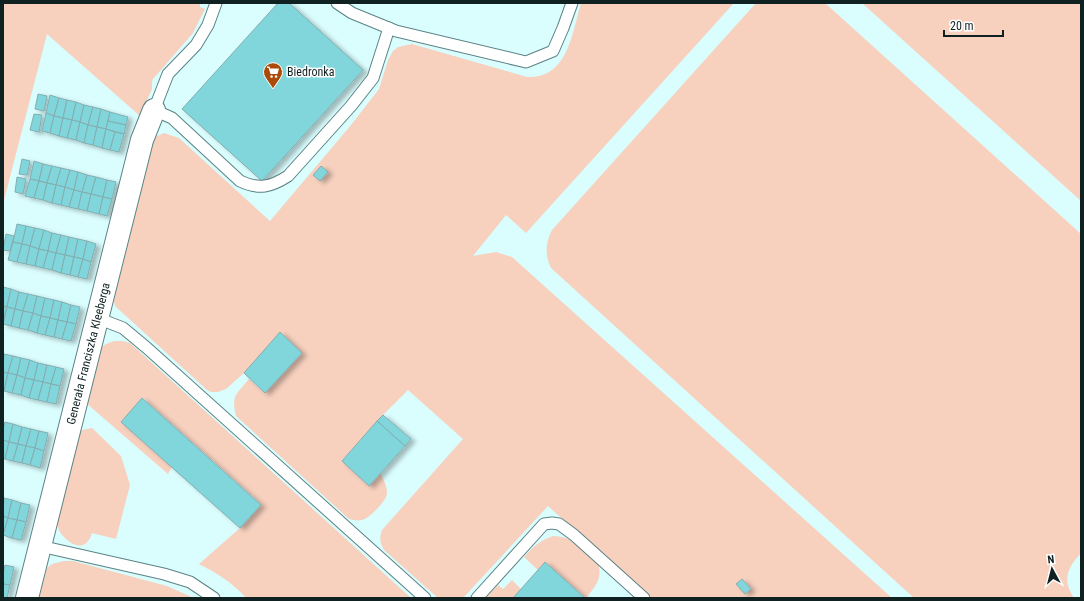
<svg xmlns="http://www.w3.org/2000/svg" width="1084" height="601" font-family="'Roboto Condensed',sans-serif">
<defs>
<filter id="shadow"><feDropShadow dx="4.5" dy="2.5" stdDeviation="2" flood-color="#0004"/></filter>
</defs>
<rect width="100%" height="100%" fill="#dafdfe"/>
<g fill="#f7d0be">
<polygon points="3,3 200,3 200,7 205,9 193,33 153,79 152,82 152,89 140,116 47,34 3,204"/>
<path d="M581,3H734L526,233L506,215L473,256L496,252L512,257L892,598H650L548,506L463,598H438L384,550C380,543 379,538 382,530L463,439L408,390L383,415L342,461L369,486L380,473C384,480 387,486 387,494C386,501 369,519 362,520C358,521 353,520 349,519L236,416C231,395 236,395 249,379L265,393L280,333L244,373L226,389L218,392H211L207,390L115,306L113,297L150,142L157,136L164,133L179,138L270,221L351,125L379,89L388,60L393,51L398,47L412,44L527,77C568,79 572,33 581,3Z"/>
<path d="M756,3H825L1081,234V553C1067,568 1062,580 1074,598H914L551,268C545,255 545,244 552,230Z"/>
<polygon points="862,3 1081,4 1081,201"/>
<path d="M114,341H122L130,343L411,598H246C233,583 217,573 199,564L240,528L261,504L143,398L121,422L172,467L168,474L85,402L99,349L106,344Z"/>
<path d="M92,428L121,456L130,485L116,539L92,533C87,551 73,547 63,536C58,531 57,524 56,518L77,431Z"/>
<path d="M553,536C574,536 583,550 598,564C603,578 595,587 586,598L545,562L538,570L524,557C534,546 539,541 553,536Z"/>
<polygon points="64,561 73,561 167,586 194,598 39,598 47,568 52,564"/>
<polygon points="512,580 521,589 513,598 486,598 498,585 503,589"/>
</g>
<g fill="#80d6db" stroke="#84adb0" filter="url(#shadow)">
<polygon points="278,3 289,3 363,70 262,181 182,109"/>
<polygon points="38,94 47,96 44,111 35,109"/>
<polygon points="50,95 59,98 54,116 46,113"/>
<polygon points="59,98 67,100 63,118 54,116"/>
<polygon points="67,100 76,102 72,120 63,118"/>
<polygon points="76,102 84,105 80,122 72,120"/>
<polygon points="84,105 93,107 88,125 80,122"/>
<polygon points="93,107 101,109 97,127 88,125"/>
<polygon points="101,109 110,112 106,129 97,127"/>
<polygon points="110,112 128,117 126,125 108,121"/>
<polygon points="46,113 54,116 50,133 42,131"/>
<polygon points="34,114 42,115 39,132 30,130"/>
<polygon points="54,116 63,118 59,136 50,133"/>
<polygon points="63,118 72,120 67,138 59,136"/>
<polygon points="72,120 80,122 76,140 67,138"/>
<polygon points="108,121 126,125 124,134 106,129"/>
<polygon points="80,122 88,125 84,143 76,140"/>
<polygon points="88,125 97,127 93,145 84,143"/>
<polygon points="97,127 106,129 102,148 93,145"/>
<polygon points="106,129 115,132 110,150 102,148"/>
<polygon points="115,132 124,134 119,152 110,150"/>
<polygon points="22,159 30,161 27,175 19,174"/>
<polygon points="34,161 43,164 39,181 30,179"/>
<polygon points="43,164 52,166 47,183 39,181"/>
<polygon points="52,166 61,168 56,185 47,183"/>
<polygon points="321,166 328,172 320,181 313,175"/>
<polygon points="61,168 70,170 65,187 56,185"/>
<polygon points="70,170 78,172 74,190 65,187"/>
<polygon points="78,172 87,175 82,192 74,190"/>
<polygon points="87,175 96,177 91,194 82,192"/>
<polygon points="17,177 26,179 23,194 15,192"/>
<polygon points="96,177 107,180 103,197 91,194"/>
<polygon points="30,179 39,181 34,198 25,196"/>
<polygon points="107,180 116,182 112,199 103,197"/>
<polygon points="39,181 47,183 43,200 34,198"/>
<polygon points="47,183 56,185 52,203 43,200"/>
<polygon points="56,185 65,187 61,205 52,203"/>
<polygon points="65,187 74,190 69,207 61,205"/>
<polygon points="74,190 82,192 78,209 69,207"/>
<polygon points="82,192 91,194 87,211 78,209"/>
<polygon points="91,194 103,197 99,214 87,211"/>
<polygon points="103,197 112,199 107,216 99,214"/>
<polygon points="17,224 26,226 22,244 13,242"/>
<polygon points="26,226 35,228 30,246 22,244"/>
<polygon points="35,228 44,230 39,249 30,246"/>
<polygon points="44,230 52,233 48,251 39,249"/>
<polygon points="52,233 61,235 56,253 48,251"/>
<polygon points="6,234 14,236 10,251 3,250"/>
<polygon points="61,235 69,237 65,255 56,253"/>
<polygon points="69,237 78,239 74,257 65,255"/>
<polygon points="78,239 87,241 83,259 74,257"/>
<polygon points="87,241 96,244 91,262 83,259"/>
<polygon points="13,242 22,244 17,262 8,260"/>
<polygon points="22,244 30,246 26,264 17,262"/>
<polygon points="30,246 39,249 35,266 26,264"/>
<polygon points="39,249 48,251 43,268 35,266"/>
<polygon points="48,251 56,253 52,270 43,268"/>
<polygon points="56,253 65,255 61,273 52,270"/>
<polygon points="65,255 74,257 70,275 61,273"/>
<polygon points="74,257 83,259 78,277 70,275"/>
<polygon points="83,259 91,262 87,279 78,277"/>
<polygon points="3,287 11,289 7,307 3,306"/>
<polygon points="11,289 19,292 15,309 7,307"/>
<polygon points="19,292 28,294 23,311 15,309"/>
<polygon points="28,294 37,296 33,313 23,311"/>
<polygon points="37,296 45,298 41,316 33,313"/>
<polygon points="45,298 54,300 50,318 41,316"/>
<polygon points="54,300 62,302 58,320 50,318"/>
<polygon points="62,302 71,305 67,322 58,320"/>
<polygon points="71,305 80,307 76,324 67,322"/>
<polygon points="3,306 7,307 3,321"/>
<polygon points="7,307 15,309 11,326 3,324"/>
<polygon points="15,309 23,311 19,328 11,326"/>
<polygon points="23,311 33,313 28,330 19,328"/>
<polygon points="33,313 41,316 37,333 28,330"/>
<polygon points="41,316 50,318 45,335 37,333"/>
<polygon points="50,318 58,320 54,337 45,335"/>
<polygon points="58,320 67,322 62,339 54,337"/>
<polygon points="67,322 76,324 71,341 62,339"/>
<polygon points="280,332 302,353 265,393 244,373"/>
<polygon points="4,354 13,356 8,373 3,372"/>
<polygon points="13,356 21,358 17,375 8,373"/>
<polygon points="21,358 30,360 25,378 17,375"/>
<polygon points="30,360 38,363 34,380 25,378"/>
<polygon points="38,363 47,365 43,382 34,380"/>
<polygon points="47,365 56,367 51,384 43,382"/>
<polygon points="56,367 64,369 60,386 51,384"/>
<polygon points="3,372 8,373 4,391 3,391"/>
<polygon points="8,373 17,375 12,393 4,391"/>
<polygon points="17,375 25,378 21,395 12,393"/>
<polygon points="25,378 34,380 29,398 21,395"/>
<polygon points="34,380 43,382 38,400 29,398"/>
<polygon points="43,382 51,384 47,402 38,400"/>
<polygon points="51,384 60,386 56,404 47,402"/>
<polygon points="142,398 261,505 240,528 121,422"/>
<polygon points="383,415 411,439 405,446 377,421"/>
<polygon points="377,421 405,446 369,486 342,461"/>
<polygon points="5,422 13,424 9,442 3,440 3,429"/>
<polygon points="13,424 22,427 18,444 9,442"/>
<polygon points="22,427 31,429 26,446 18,444"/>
<polygon points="31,429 39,431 35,448 26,446"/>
<polygon points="39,431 48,433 44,451 35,448"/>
<polygon points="3,440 9,442 5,459 3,459"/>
<polygon points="9,442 18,444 13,461 5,459"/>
<polygon points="18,444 26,446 22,463 13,461"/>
<polygon points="26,446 35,448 30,465 22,463"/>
<polygon points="35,448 44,451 40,468 30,465"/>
<polygon points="4,498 12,500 8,518 3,516"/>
<polygon points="12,500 21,503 17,520 8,518"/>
<polygon points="21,503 30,505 26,522 17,520"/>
<polygon points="3,516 8,518 3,535"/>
<polygon points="8,518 17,520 12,538 3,535"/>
<polygon points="17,520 26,522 21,540 12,538"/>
<polygon points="545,562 585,598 513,598"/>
<polygon points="5,565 14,567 10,585 3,584 3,574"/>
<polygon points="742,579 751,589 745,594 736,584"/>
<polygon points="3,584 10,585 7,598 3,598"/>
</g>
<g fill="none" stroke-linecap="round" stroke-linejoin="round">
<g stroke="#5b8385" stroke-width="13">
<g id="service">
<path d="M216,3L208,25L196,45L168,74L154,110L172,118L240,181C259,190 271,187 288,176L351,106L373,78L389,28"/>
<polyline points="337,3 352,13 396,31 526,62 553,51 563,28 572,3"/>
<polyline points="97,318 123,328 147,348 425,598"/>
<polyline points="40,546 164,574 190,582 214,598"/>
<polyline points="477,598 544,524 552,523 559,524 574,535 644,598"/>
</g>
</g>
<g stroke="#5b8385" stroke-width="24">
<g id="minor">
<path id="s1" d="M27,598L142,140L154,110"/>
</g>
</g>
<use href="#service" stroke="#fff" stroke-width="11"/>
<use href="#minor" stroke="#fff" stroke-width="22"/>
</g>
<defs>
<g id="supermarket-pin" transform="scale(1)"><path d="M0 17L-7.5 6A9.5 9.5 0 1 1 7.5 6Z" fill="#ac4b09" stroke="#fff"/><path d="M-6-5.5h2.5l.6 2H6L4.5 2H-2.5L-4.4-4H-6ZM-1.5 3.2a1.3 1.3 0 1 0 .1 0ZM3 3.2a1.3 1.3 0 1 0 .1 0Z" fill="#fff"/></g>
</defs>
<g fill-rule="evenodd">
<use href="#supermarket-pin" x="273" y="72"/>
</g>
<g text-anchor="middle" stroke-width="3" stroke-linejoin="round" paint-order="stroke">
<g font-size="12" fill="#102122" stroke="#fff" text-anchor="start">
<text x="287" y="76">Biedronka</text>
</g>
<g font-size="12" fill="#102122" stroke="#fff">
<text dy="4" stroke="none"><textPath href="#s1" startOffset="252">Generała Franciszka Kleeberga</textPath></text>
</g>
</g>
<rect width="1084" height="601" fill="none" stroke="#102122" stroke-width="8"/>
<g transform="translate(1052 569) rotate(353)" stroke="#ffffff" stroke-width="3" paint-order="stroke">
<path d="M0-3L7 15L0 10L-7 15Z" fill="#102122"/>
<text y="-6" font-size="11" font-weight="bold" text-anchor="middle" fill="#102122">N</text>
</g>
<path d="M944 30v6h59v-6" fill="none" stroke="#102122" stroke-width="2"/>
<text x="950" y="30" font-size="12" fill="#102122" stroke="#ffffff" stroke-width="3" paint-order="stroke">20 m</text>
</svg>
